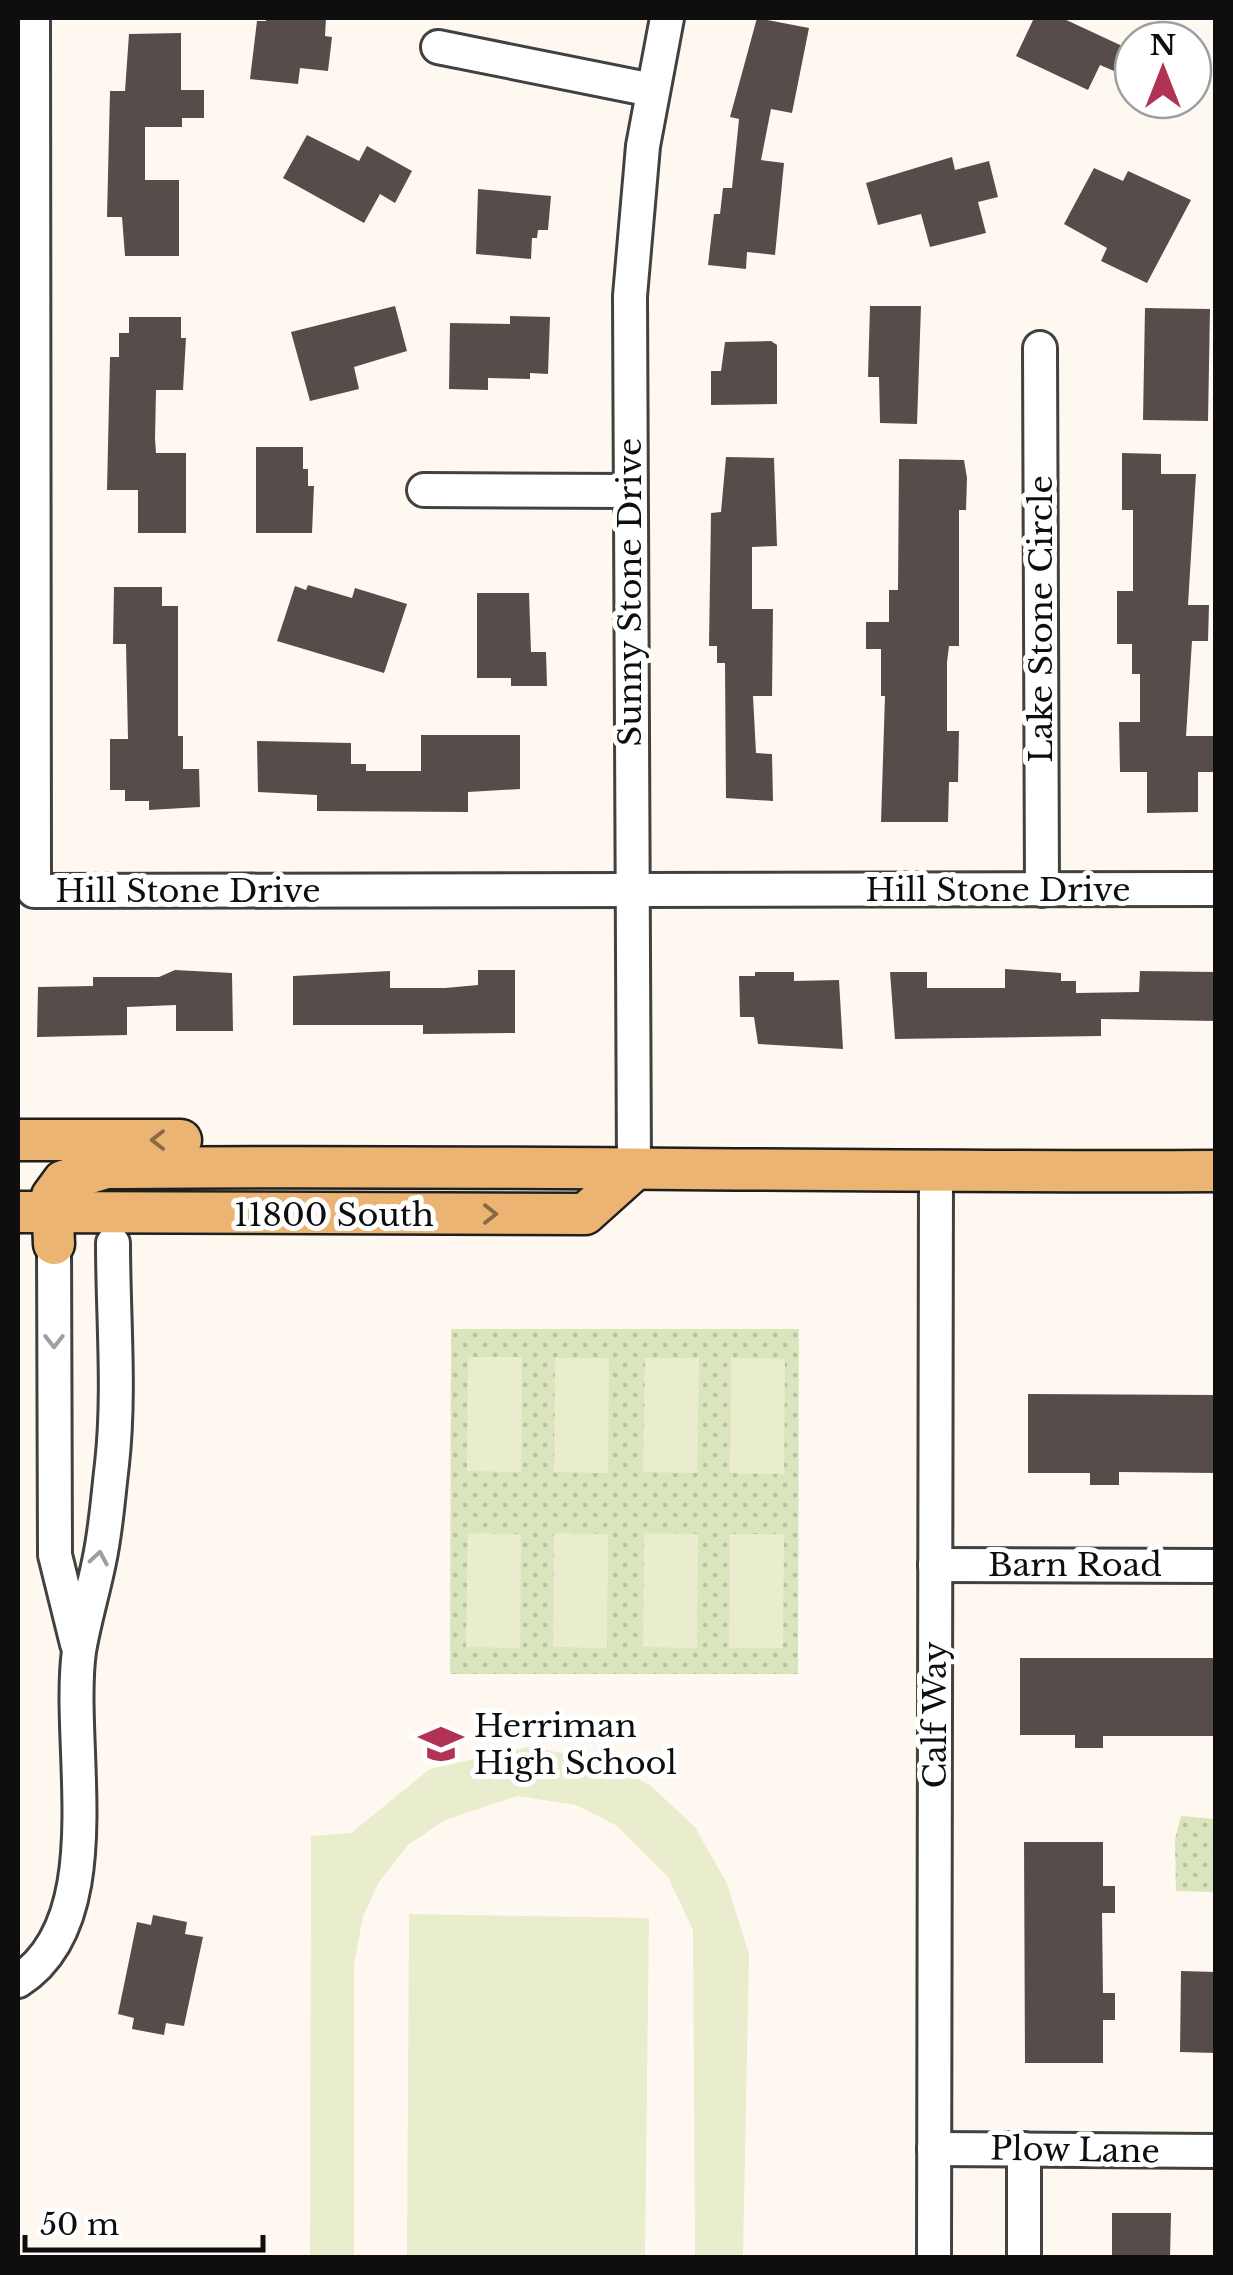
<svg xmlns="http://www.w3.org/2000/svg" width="1233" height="2275" font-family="'Libre Baskerville',serif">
<defs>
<pattern id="park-dots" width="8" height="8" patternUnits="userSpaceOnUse" patternTransform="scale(2.5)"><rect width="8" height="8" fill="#dae5bd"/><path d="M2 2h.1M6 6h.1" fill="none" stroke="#bac3a1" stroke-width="1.8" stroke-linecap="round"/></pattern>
</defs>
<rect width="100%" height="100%" fill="#fef8f0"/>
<g fill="url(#park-dots)">
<polygon points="451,1329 799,1329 798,1674 450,1674"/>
<polygon points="1181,1816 1215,1819 1215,1892 1176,1891 1175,1840"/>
</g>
<g fill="#e9edce">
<polygon points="468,1357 522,1357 521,1472 467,1471"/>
<polygon points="555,1358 609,1358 608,1473 554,1472"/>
<polygon points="645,1358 699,1358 697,1473 643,1472"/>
<polygon points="731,1358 785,1359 784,1474 730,1473"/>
<polygon points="468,1533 521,1534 520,1648 466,1647"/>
<polygon points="554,1533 608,1534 607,1648 553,1647"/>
<polygon points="644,1533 698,1534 697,1648 643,1647"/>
<polygon points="730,1534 784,1534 783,1648 729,1648"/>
<polygon points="528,1747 604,1760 651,1786 695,1827 727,1884 749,1954 743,2257 695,2257 693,1930 668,1877 617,1826 576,1805 517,1796 445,1820 408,1845 379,1882 363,1916 354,1965 354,2257 310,2257 311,1836 351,1833 430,1769"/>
<polygon points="409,1914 649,1918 645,2257 407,2257"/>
</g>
<g fill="#564d4b">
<polygon points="266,18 326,18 325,36 332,37 328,71 300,68 298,84 250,79 257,21 266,21"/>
<polygon points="757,18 809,28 792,113 771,109 761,160 784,163 775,255 747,252 746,269 708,265 714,214 720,214 723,188 732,188 739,119 730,117"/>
<polygon points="1034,18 1062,18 1133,51 1133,79 1100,65 1088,90 1016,56"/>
<polygon points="181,33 181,90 204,90 204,118 182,118 182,127 145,127 145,180 179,180 179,256 125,256 122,217 107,217 110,91 125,91 129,34"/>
<polygon points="307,135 359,161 367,146 412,171 395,203 380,194 364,223 283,178"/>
<polygon points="952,157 955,170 989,161 998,197 978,202 986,233 930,247 921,214 878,225 866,183"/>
<polygon points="1094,168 1123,181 1128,171 1191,200 1147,283 1101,261 1107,248 1064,224"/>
<polygon points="478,189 551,196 548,230 538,230 537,238 532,238 531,259 476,254"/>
<polygon points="395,306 407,351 354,367 359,389 310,401 291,332"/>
<polygon points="870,306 921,306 917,424 880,423 879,377 868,377"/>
<polygon points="1145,308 1210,309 1208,421 1143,420"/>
<polygon points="510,316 550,317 548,374 530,373 530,379 488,378 488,390 449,389 450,323 510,324"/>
<polygon points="129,317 181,317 181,338 186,338 183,390 156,390 155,439 156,453 186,453 186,533 138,533 138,490 107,490 110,357 119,357 119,333 129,333"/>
<polygon points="771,341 777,345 777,404 711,405 711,371 721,371 725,342"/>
<polygon points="256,447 303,447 303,469 308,469 308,486 314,486 312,533 256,533"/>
<polygon points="1122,453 1161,454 1161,474 1196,474 1188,605 1209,605 1208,641 1192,641 1186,736 1216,736 1216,772 1198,772 1198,812 1147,813 1147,772 1120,772 1119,722 1140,722 1140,674 1132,674 1132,644 1117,644 1117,591 1133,591 1133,510 1122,510"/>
<polygon points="726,457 774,458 777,546 752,547 752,609 773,609 772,696 753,696 756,753 772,754 773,801 726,798 725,663 717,663 717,646 709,646 711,513 721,512"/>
<polygon points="899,459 964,460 967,478 966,510 959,510 959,646 949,646 947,662 947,731 959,731 958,782 949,782 948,822 881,822 885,696 881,696 881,649 866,649 866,622 889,622 889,590 898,590"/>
<polygon points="308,585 352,598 355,588 407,604 384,673 277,641 295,586 306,590"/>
<polygon points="114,587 162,587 162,606 178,606 178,736 183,736 183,769 199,769 200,807 149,810 149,801 125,801 125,790 110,790 110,739 128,739 126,644 113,644"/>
<polygon points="477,593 529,593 531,652 546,652 547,686 511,686 511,678 477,678"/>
<polygon points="421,735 520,735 520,789 468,792 468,812 317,811 317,795 258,792 257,741 351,743 351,764 366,764 366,771 421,771"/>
<polygon points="1005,969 1061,973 1061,981 1076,981 1076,993 1139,992 1140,971 1216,972 1216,1021 1101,1019 1101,1036 895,1039 890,972 927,972 927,988 1005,988"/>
<polygon points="175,970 232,973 233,1031 176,1031 176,1005 127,1007 127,1035 37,1037 38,987 93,986 93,977 159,977"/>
<polygon points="478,970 515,970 515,1033 423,1034 423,1025 293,1025 293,976 390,971 390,988 445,988 478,985"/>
<polygon points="755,972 794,972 794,981 839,980 843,1049 758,1044 754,1017 740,1017 739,976 755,976"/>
<polygon points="1028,1394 1216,1395 1216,1473 1119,1472 1119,1485 1090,1485 1090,1473 1028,1473"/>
<polygon points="1020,1658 1216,1658 1216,1736 1103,1736 1103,1748 1075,1748 1075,1735 1020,1735"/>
<polygon points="1024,1842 1103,1842 1103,1886 1115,1886 1115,1913 1102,1913 1103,1993 1115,1993 1115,2020 1103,2020 1103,2063 1025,2063"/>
<polygon points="153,1915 187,1922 185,1934 203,1937 184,2026 166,2023 164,2035 132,2029 134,2018 118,2014 137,1922 151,1925"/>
<polygon points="1181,1971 1216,1972 1216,2053 1180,2052"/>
<polygon points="1112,2213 1171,2213 1170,2258 1112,2258"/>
</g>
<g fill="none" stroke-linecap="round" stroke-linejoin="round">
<g stroke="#414141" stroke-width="38">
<g id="minor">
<polyline points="33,18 34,891 1216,889"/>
<polyline points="438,47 652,90"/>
<polyline points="1040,348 1042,890"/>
<polyline points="424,490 630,491"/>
<polyline points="634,1170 630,296 643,146 667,18"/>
<polyline points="54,1244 55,1555 77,1644"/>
<polyline points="935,1565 1216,1566"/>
<path d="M18,1981C113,1920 66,1748 79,1651C84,1621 93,1592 99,1562C106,1530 108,1497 112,1464C120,1392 113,1316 113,1243"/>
<polyline points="934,2149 1216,2151"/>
<polyline points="1024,2149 1024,2258"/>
<polyline points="934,2258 936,1172"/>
</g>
</g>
<g stroke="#1f1f1f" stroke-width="45">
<g id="major">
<polyline points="18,1140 181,1140"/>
<polyline points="18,1212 585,1214 634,1170"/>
<path d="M54,1244L52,1196L63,1181L106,1168C476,1164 846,1173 1216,1171"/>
</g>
</g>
<use href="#minor" stroke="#fff" stroke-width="32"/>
<use href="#major" stroke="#ecb472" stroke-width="40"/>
</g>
<defs><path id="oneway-chevron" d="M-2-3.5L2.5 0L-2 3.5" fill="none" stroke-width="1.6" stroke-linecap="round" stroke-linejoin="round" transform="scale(2.5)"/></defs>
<g stroke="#886945">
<use href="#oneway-chevron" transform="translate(158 1140) rotate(180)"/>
<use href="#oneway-chevron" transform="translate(490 1214)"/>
</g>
<g stroke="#9f9f9f">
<use href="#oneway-chevron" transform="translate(54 1341) rotate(90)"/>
<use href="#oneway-chevron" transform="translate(99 1558) rotate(-80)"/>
</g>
<defs>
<g id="school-bare" transform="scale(3.45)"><path d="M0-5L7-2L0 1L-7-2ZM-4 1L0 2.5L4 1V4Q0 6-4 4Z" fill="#b13353" stroke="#fff" stroke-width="2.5" paint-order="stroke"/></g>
</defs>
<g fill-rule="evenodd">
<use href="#school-bare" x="441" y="1744"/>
</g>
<g text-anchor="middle" stroke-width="10" stroke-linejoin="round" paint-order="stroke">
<g font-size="32" fill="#0e0e0e" stroke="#fff">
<text transform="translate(630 592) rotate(-90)" y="11">Sunny Stone Drive</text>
<text transform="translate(1041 619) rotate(-90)" y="11">Lake Stone Circle</text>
<text x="998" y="901">Hill Stone Drive</text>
<text x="188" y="902">Hill Stone Drive</text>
<text x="334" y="1226">11800 South</text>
<text x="1075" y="1576">Barn Road</text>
<text transform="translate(935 1715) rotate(-90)" y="11">Calf Way</text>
<text transform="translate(1075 2150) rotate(1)" y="11">Plow Lane</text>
</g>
<g font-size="32" fill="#0e0e0e" stroke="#fff" text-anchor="start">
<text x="474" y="1737">Herriman<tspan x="474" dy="37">High School</tspan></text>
</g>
</g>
<rect width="1233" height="2275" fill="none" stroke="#0e0e0e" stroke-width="40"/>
<g transform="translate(1163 70)"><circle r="48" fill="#ffffff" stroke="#9f9f9f" stroke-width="2.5"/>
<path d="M0-8L18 38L0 25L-18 38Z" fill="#b13353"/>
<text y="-15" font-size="28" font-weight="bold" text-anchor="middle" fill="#0e0e0e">N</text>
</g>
<path d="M25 2235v15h238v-15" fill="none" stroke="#0e0e0e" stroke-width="5"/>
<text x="40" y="2235" font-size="30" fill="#0e0e0e" stroke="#ffffff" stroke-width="8" paint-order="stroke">50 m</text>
</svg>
